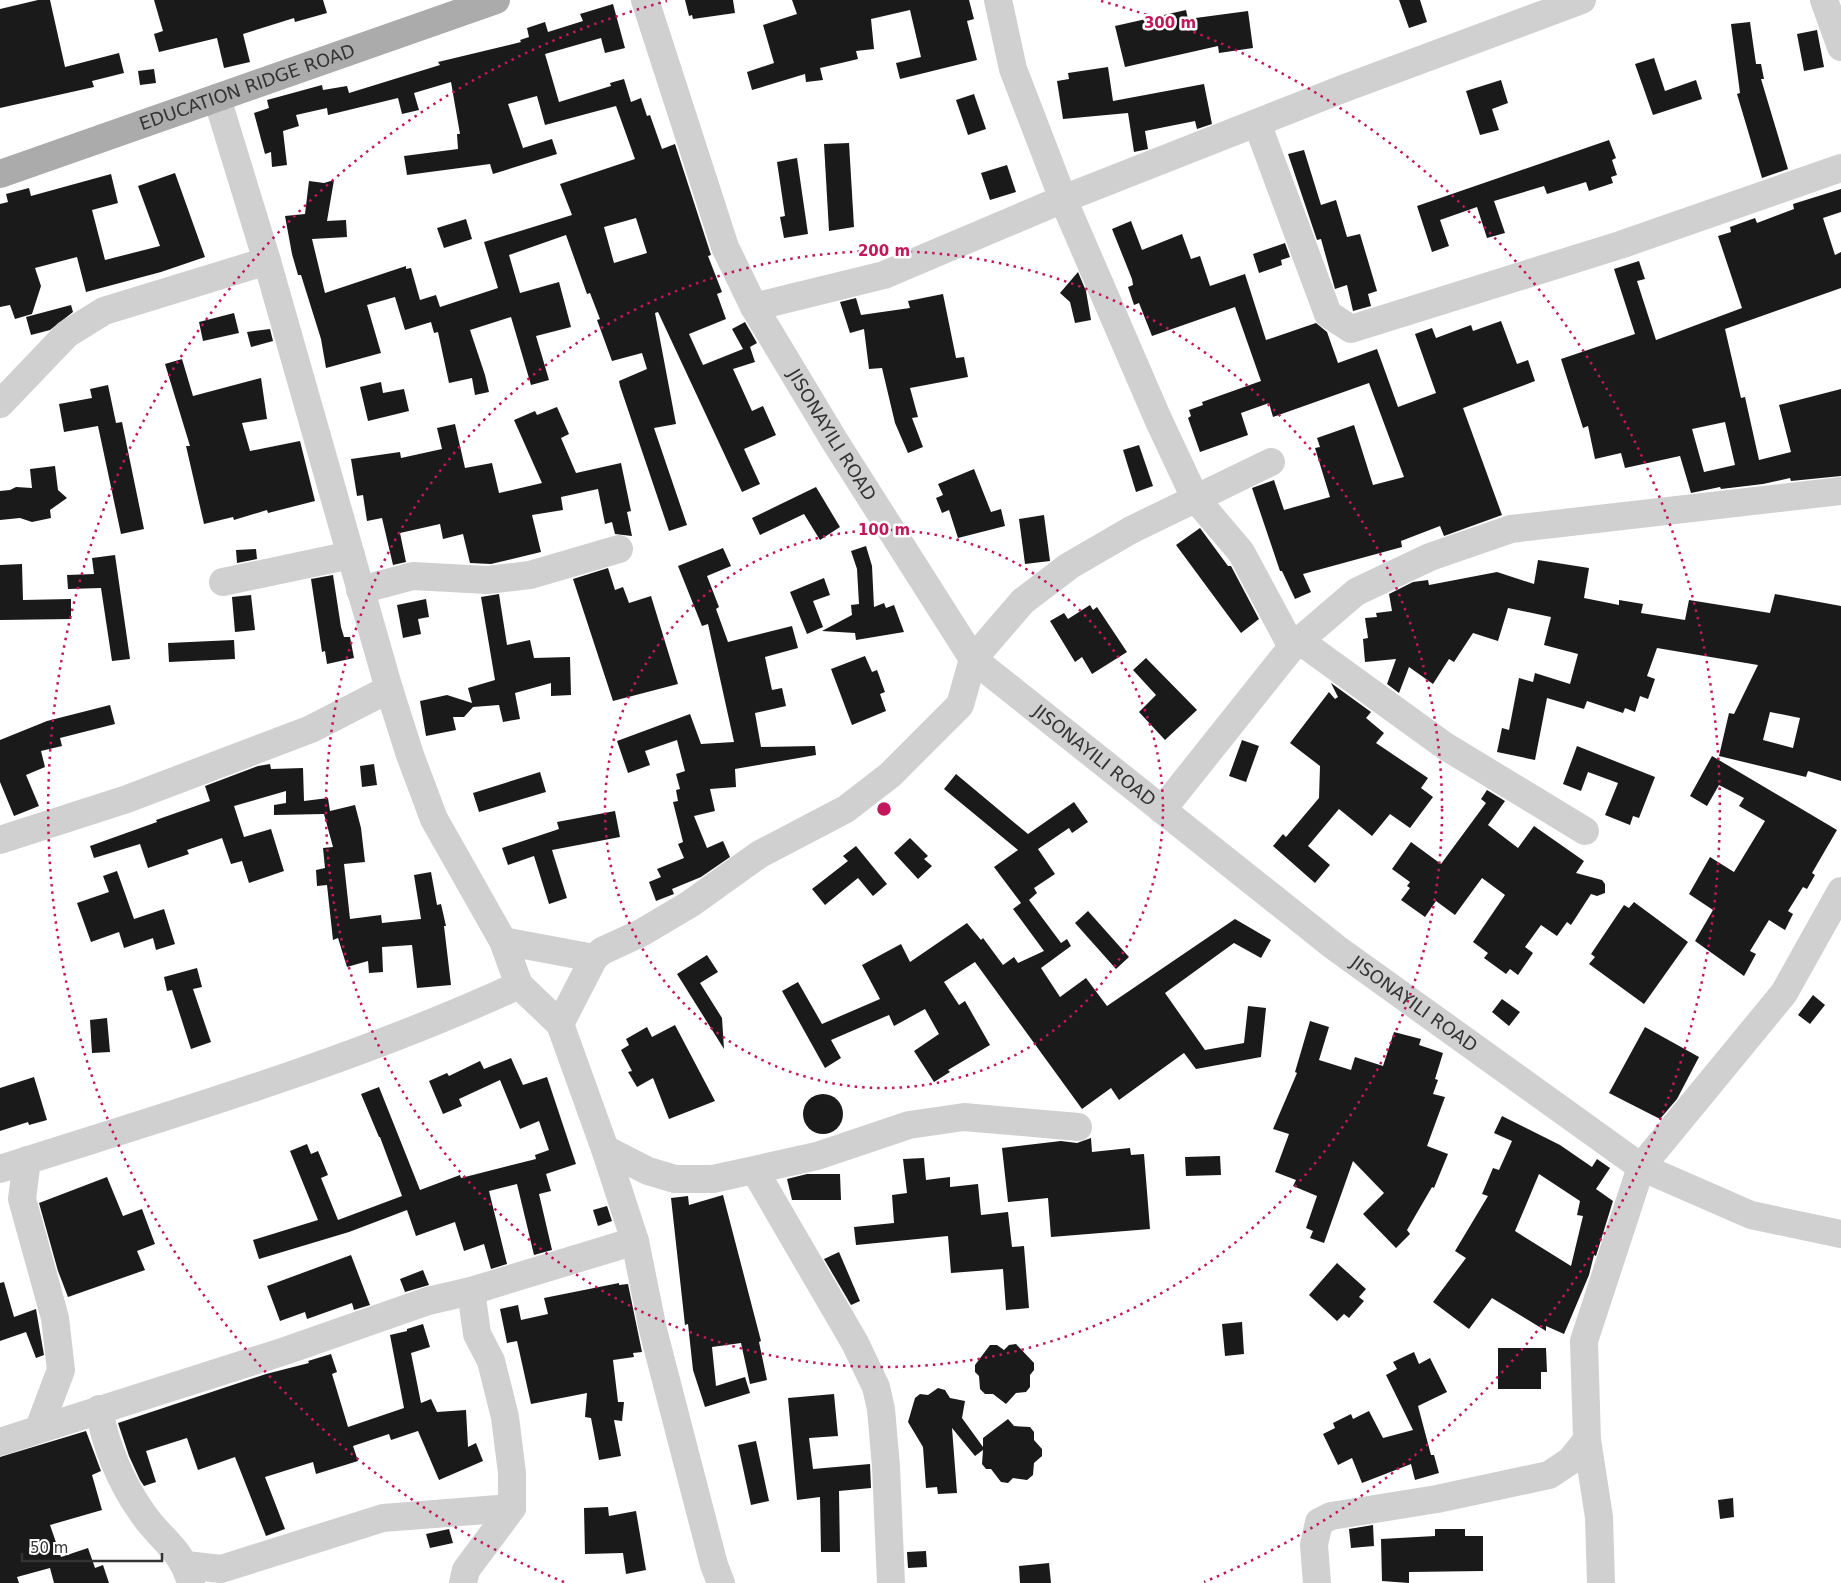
<svg xmlns="http://www.w3.org/2000/svg" width="1841" height="1583" font-family="'DejaVu Sans',sans-serif">
<rect width="100%" height="100%" fill="#fff"/>
<g fill="#1a1a1a" fill-rule="evenodd">
<polygon points="38,0 50,0 65,67 119,53 124,73 92,81 94,87 0,108 0,9"/>
<polygon points="154,0 323,0 327,13 295,22 294,18 243,34 250,62 224,68 217,38 159,52 154,34 163,31"/>
<polygon points="685,0 733,0 735,13 693,19 692,15 689,16"/>
<polygon points="792,0 969,0 974,19 967,21 977,60 900,79 896,63 921,57 910,10 871,19 874,49 856,51 858,59 820,68 823,80 806,82 805,74 752,90 747,72 774,63 763,25 797,14"/>
<polygon points="1399,0 1420,0 1427,22 1409,28"/>
<path d="M613,4L625,48L605,53L601,38L545,54L559,102L611,86L610,83L624,79L631,102L641,98L647,116L650,115L662,149L675,144L711,255L708,256L722,292L717,294L726,319L689,334L703,365L743,349L732,329L745,322L757,343L750,347L755,362L733,369L752,411L763,406L776,435L744,449L760,484L742,492L658,312L655,313L676,424L654,428L687,525L669,531L620,386L619,381L647,369L642,353L612,361L597,320L600,319L590,293L587,294L566,235L509,255L520,293L559,282L571,327L536,336L549,380L531,385L511,317L470,330L485,375L489,392L475,395L472,378L449,383L438,332L434,333L431,322L405,330L395,297L367,305L381,353L326,368L321,339L301,275H298L292,254L285,216L305,214L309,181L324,183L334,180L327,221L346,220L347,237L312,239L325,293L406,266V269L411,268L420,300L436,295L440,307L498,288L484,242L572,215L560,184L635,159L616,106L545,125L537,96L508,104L523,148L552,139L557,154L493,174L490,164L407,175L404,156L458,149L457,134H460L451,82L414,93L419,110L402,114L398,98L328,115L327,108L296,115L299,126L283,131L287,165L272,167L271,152L265,154L254,113L269,108L267,100L322,85L323,90L347,86L349,93L440,65L438,62L521,42L520,40L529,37L527,28L545,22L548,32L583,21L580,14ZM636,218L647,253L614,263L604,227Z"/>
<polygon points="1186,10 1188,19 1248,11 1253,48 1219,53 1218,46 1125,67 1115,26"/>
<polygon points="1750,22 1756,64 1761,64 1764,79 1761,79 1788,169 1762,178 1737,94 1740,93 1731,24"/>
<polygon points="1817,30 1824,67 1804,71 1797,34"/>
<polygon points="1654,58 1665,91 1696,80 1702,99 1653,115 1635,64"/>
<polygon points="1108,67 1113,101 1204,84 1212,124 1197,129 1195,121 1145,131 1148,149 1134,152 1128,113 1063,119 1057,81 1069,79 1068,73"/>
<polygon points="154,69 156,83 140,85 138,71"/>
<polygon points="1501,80 1508,103 1492,109 1499,130 1480,135 1466,91"/>
<polygon points="974,94 986,129 968,135 956,100"/>
<polygon points="1609,140 1616,158 1612,160 1617,175 1611,177 1613,183 1589,191 1586,182 1547,194 1544,186 1494,201 1505,233 1487,238 1477,207 1440,220 1449,246 1432,252 1417,206"/>
<polygon points="849,143 854,227 829,231 824,144"/>
<polygon points="1304,150 1321,205 1336,200 1347,237 1360,234 1377,291 1368,294 1371,306 1353,311 1347,285 1335,289 1321,239 1317,240 1288,154"/>
<polygon points="797,158 808,234 784,238 780,217 785,216 777,162"/>
<polygon points="1007,165 1016,192 990,200 981,173"/>
<polygon points="175,173 205,257 161,272 86,292 77,257 35,268 41,286 32,314 15,319 10,305 0,307 0,204 8,202 6,194 29,188 31,196 111,174 118,203 92,210 105,260 160,246 138,186"/>
<path d="M1841,189V212L1823,218L1835,255L1841,252V288L1725,329L1741,398L1745,397L1759,460L1791,452L1779,405L1841,389V476L1791,481L1790,478L1763,484L1721,489L1720,487L1691,493L1680,456L1625,468L1621,453L1595,459L1588,426L1583,428L1561,359L1635,334L1614,269L1639,261L1645,279L1637,281L1656,340L1742,308L1718,236L1731,232L1730,227L1755,218L1757,223L1794,209L1793,204ZM1725,422L1735,465L1704,472L1692,429Z"/>
<polygon points="466,219 472,239 444,248 437,228"/>
<polygon points="1131,221 1142,250 1182,234 1191,259 1200,256 1210,286 1245,274 1266,340 1316,323 1327,332 1338,363 1377,349 1398,407 1436,393 1415,334 1432,328 1436,338 1471,325 1473,331 1501,321 1517,364 1528,360 1535,381 1463,408 1502,515 1444,536 1440,526 1401,541 1402,547 1303,574 1311,592 1295,599 1282,571 1280,571 1252,488 1274,480 1284,510 1330,497 1315,448 1320,447 1317,438 1354,425 1373,485 1404,477 1369,383 1273,417 1269,403 1241,413 1248,435 1200,452 1188,418 1191,416 1189,410 1203,405 1202,402 1261,381 1235,307 1152,336 1139,303 1134,305 1128,287 1133,285 1132,279 1112,229"/>
<polygon points="1285,243 1290,257 1281,260 1282,265 1259,273 1253,254"/>
<polygon points="1078,272 1086,291 1091,320 1075,323 1070,302 1060,293"/>
<polygon points="943,294 956,358 964,357 968,377 910,388 918,417 912,418 923,447 908,453 895,423 882,368 869,369 864,329 850,333 840,302 856,298 861,315 910,308 908,301"/>
<polygon points="71,305 73,312 50,330 31,335 26,317"/>
<polygon points="234,313 239,333 203,341 199,322"/>
<polygon points="270,329 273,341 251,347 247,332"/>
<polygon points="182,359 193,396 261,378 267,419 242,423 250,451 300,441 315,501 268,513 267,510 234,520 233,517 204,524 186,446 190,446 165,364"/>
<polygon points="381,382 383,393 404,389 409,411 368,421 360,387"/>
<polygon points="108,385 116,423 122,422 144,529 121,534 98,426 64,432 59,404 92,398 90,389"/>
<polygon points="557,407 569,434 561,438 576,473 621,463 631,511 627,512 632,536 615,534 612,522 605,524 598,489 561,497 563,510 532,515 541,552 491,564 470,563 463,534 443,539 440,524 400,533 406,562 393,565 382,518 367,521 363,495 357,496 351,459 400,452 401,458 442,449 437,428 455,424 465,468 492,463 499,493 542,483 514,420 535,411 537,415"/>
<polygon points="1139,445 1153,486 1136,492 1123,450"/>
<polygon points="55,466 58,490 67,498 50,510 51,518 32,522 20,518 0,520 0,491 10,490 16,487 32,488 30,469"/>
<polygon points="974,469 991,512 1001,509 1005,526 958,538 949,510 942,513 936,498 943,495 938,484"/>
<polygon points="816,487 840,527 820,540 804,514 760,535 752,518"/>
<polygon points="1044,515 1050,561 1025,564 1019,519"/>
<polygon points="1200,528 1228,566 1231,566 1259,619 1241,633 1176,545"/>
<polygon points="866,546 872,566 874,607 884,603 886,608 894,605 904,632 856,640 855,633 822,631 852,615 851,605 859,604 857,569 851,551"/>
<polygon points="723,548 731,566 707,576 719,607 716,609 728,642 792,626 798,648 765,657 772,690 782,688 786,706 755,713 761,747 815,746 816,755 735,769 736,787 710,789 715,811 694,816 707,848 723,841 730,857 701,877 672,889 674,894 656,901 649,882 661,877 657,869 684,858 678,844 683,842 673,802 678,801 676,790 680,789 676,774 685,771 677,740 645,751 650,765 628,773 617,741 690,714 701,744 734,742 708,624 702,626 678,566"/>
<polygon points="256,549 257,559 237,563 236,550"/>
<polygon points="115,555 130,659 112,661 101,588 68,589 67,575 94,574 92,558"/>
<path d="M1538,560L1589,568L1584,598L1619,605V600L1643,604L1641,613L1685,620L1689,600L1770,613L1775,594L1841,606V781L1808,771L1806,777L1719,756L1729,713L1734,714L1758,665L1657,648L1647,676L1655,679L1648,699L1640,696L1635,712L1625,708L1623,713L1587,701L1584,709L1547,698L1535,760L1497,752L1502,728L1509,730L1519,678L1533,682L1535,673L1570,684L1578,654L1544,645L1551,617L1508,608L1498,641L1473,633L1454,662L1449,659L1433,684L1409,667L1399,693L1387,684L1396,659L1365,662L1363,639L1368,638L1365,618L1377,617L1376,613L1392,611L1389,594L1413,582L1428,580L1429,585L1497,572L1534,584ZM1770,712L1800,718L1793,748L1763,740Z"/>
<polygon points="22,564 23,600 71,599 71,619 0,620 0,565"/>
<polygon points="608,568 615,590 623,587 629,603 651,596 678,684 613,701 573,579"/>
<polygon points="333,575 341,627 344,637 350,637 354,658 327,664 325,651 322,652 311,579"/>
<polygon points="824,578 830,595 813,601 823,627 807,634 790,592"/>
<polygon points="499,594 507,645 530,640 534,658 570,657 571,695 551,696 551,683 515,693 520,719 503,722 499,705 473,707 464,717 453,717 456,730 426,736 420,701 447,695 472,703 468,688 495,680 481,597"/>
<polygon points="251,595 255,630 235,632 232,597"/>
<polygon points="426,599 429,617 418,619 421,634 403,638 397,605"/>
<polygon points="1090,605 1093,610 1097,607 1127,652 1092,674 1082,657 1075,662 1050,621 1064,613 1068,619"/>
<polygon points="234,640 235,659 169,662 168,643"/>
<polygon points="865,656 872,672 877,670 885,692 880,694 886,711 852,725 831,669"/>
<polygon points="1146,658 1197,710 1165,740 1139,712 1156,695 1133,670"/>
<polygon points="1331,683 1371,712 1366,718 1384,733 1376,743 1428,778 1421,788 1433,797 1410,828 1390,814 1372,836 1339,809 1308,846 1330,865 1315,883 1273,846 1283,834 1286,837 1319,798 1320,766 1290,743 1329,692 1335,699 1338,697"/>
<polygon points="110,705 115,724 60,738 62,746 41,751 45,767 26,775 39,806 14,816 0,782 0,740 47,721"/>
<polygon points="1242,740 1259,746 1246,782 1229,776"/>
<polygon points="1577,746 1655,777 1639,818 1633,816 1630,825 1605,815 1618,783 1588,772 1581,791 1563,784"/>
<polygon points="1712,756 1837,830 1812,873 1815,875 1807,889 1803,887 1788,911 1793,914 1785,930 1769,920 1750,951 1756,954 1744,976 1695,941 1713,910 1689,894 1710,857 1734,872 1765,821 1739,806 1744,798 1719,785 1707,806 1690,796"/>
<polygon points="270,764 271,769 303,768 304,801 328,798 330,811 355,805 361,828 365,862 344,864 350,919 381,915 382,923 421,919 414,875 431,872 437,905 441,904 446,926 444,926 451,985 417,988 412,945 382,947 383,972 369,973 368,961 347,967 338,938 333,940 327,885 317,886 316,870 325,868 323,848 333,847 324,814 274,815 274,805 286,803 286,791 234,806 244,837 271,829 284,871 249,883 242,861 231,864 222,838 187,850 189,854 148,868 140,844 94,858 90,846 157,822 156,820 210,801 205,786 258,766"/>
<polygon points="374,764 377,785 362,787 360,766"/>
<polygon points="540,772 546,792 479,812 473,793"/>
<polygon points="956,774 1028,834 1074,802 1088,822 1072,833 1069,828 1038,849 1055,874 1034,888 1037,893 1029,900 1061,943 1067,939 1071,946 1041,968 1060,997 1086,978 1107,1006 1235,919 1271,940 1261,958 1234,943 1165,993 1205,1050 1244,1043 1248,1006 1266,1008 1261,1057 1196,1069 1184,1053 1119,1100 1111,1088 1082,1109 975,962 944,982 959,1005 965,1001 990,1045 948,1070 950,1072 934,1082 914,1051 939,1034 925,1009 894,1026 889,1015 831,1040 841,1058 825,1068 782,991 798,982 822,1024 880,999 862,965 901,944 910,962 967,923 981,940 983,938 1003,965 1014,957 1018,963 1044,951 1013,909 1021,903 994,867 1018,850 944,789"/>
<polygon points="1487,790 1505,801 1488,825 1518,848 1534,826 1584,861 1576,873 1602,880 1605,884 1605,893 1597,896 1591,894 1571,925 1567,922 1557,936 1541,925 1525,947 1533,953 1518,975 1510,969 1506,974 1484,958 1488,953 1473,942 1505,895 1482,878 1455,915 1436,901 1425,917 1401,900 1410,888 1407,886 1410,882 1392,869 1411,842 1441,864 1486,803 1481,799"/>
<polygon points="615,811 620,837 552,850 567,898 549,904 534,856 508,865 502,848 559,829 557,822"/>
<polygon points="910,838 928,856 924,859 932,866 918,879 894,853"/>
<polygon points="856,846 887,884 873,896 858,878 825,905 812,889 848,861 843,856"/>
<polygon points="117,871 134,919 164,909 175,944 156,950 153,938 124,948 119,932 91,942 77,903 109,892 103,876"/>
<polygon points="1634,902 1688,942 1644,1004 1589,964 1595,957 1591,954 1624,905 1629,908"/>
<polygon points="1088,911 1129,957 1116,969 1075,923"/>
<polygon points="707,955 718,972 700,983 722,1018 724,1049 677,974"/>
<polygon points="197,968 202,987 193,989 211,1042 191,1049 172,990 167,991 164,977"/>
<polygon points="1813,995 1825,1005 1810,1024 1798,1015"/>
<polygon points="1502,999 1520,1012 1509,1026 1492,1012"/>
<polygon points="107,1018 110,1052 92,1053 90,1020"/>
<polygon points="1310,1021 1329,1027 1319,1060 1351,1070 1355,1057 1383,1066 1394,1032 1421,1039 1419,1045 1443,1053 1435,1079 1438,1080 1433,1094 1445,1097 1427,1146 1448,1154 1434,1188 1432,1187 1407,1230 1410,1234 1396,1248 1363,1214 1384,1193 1353,1161 1324,1243 1310,1238 1313,1231 1306,1228 1317,1196 1293,1186 1296,1180 1275,1172 1289,1134 1273,1129 1297,1073 1295,1072"/>
<polygon points="675,1025 715,1101 669,1119 653,1078 637,1087 628,1072 632,1071 621,1050 629,1045 626,1039 647,1027 652,1037"/>
<polygon points="1645,1027 1699,1057 1677,1099 1660,1119 1609,1093"/>
<polygon points="511,1058 523,1085 547,1077 576,1164 546,1174 551,1191 539,1194 552,1250 534,1255 517,1184 489,1191 507,1264 491,1269 484,1244 464,1251 455,1222 416,1236 407,1210 349,1232 259,1259 253,1240 318,1220 290,1151 307,1144 311,1154 318,1151 328,1175 321,1178 338,1220 402,1196 380,1137 379,1137 361,1094 379,1087 420,1190 460,1175 461,1178 536,1159 535,1155 549,1150 539,1121 520,1129 500,1080 459,1099 462,1106 443,1114 429,1081 447,1073 449,1076 480,1061 484,1069"/>
<polygon points="34,1077 47,1120 29,1125 28,1122 0,1131 0,1088"/>
<circle cx="823" cy="1114" r="20"/>
<path d="M1502,1116L1560,1145L1592,1167L1597,1159L1610,1168L1596,1189L1613,1201L1596,1256L1594,1255L1589,1275L1564,1334L1546,1326V1331L1492,1298L1469,1329L1433,1302L1466,1258L1455,1251L1488,1196L1482,1194L1493,1168L1499,1170L1512,1141L1494,1133ZM1539,1174L1580,1201L1577,1215L1583,1216L1571,1266L1515,1231Z"/>
<polygon points="1091,1138 1092,1152 1130,1148 1131,1155 1144,1154 1150,1229 1051,1237 1048,1198 1008,1202 1002,1148 1061,1141 1077,1143"/>
<polygon points="1220,1156 1221,1175 1186,1176 1185,1157"/>
<polygon points="924,1158 926,1180 950,1177 950,1187 978,1184 981,1215 1008,1212 1012,1247 1024,1246 1029,1308 1006,1310 1003,1269 951,1273 948,1236 856,1245 854,1227 894,1223 892,1195 907,1193 903,1159"/>
<polygon points="807,1174 840,1174 841,1200 792,1200 787,1179"/>
<polygon points="107,1177 123,1216 142,1209 155,1244 137,1251 145,1270 68,1297 58,1271 39,1203"/>
<polygon points="723,1195 761,1341 759,1342 767,1380 750,1384 741,1343 712,1347 716,1386 745,1377 750,1393 705,1407 693,1370 688,1324 685,1325 671,1198 688,1196 689,1205"/>
<polygon points="607,1206 612,1221 598,1226 593,1210"/>
<polygon points="839,1252 860,1301 851,1305 824,1259"/>
<polygon points="351,1255 370,1305 354,1310 352,1303 307,1319 305,1312 280,1321 267,1286"/>
<polygon points="1337,1263 1366,1289 1359,1297 1364,1301 1349,1318 1344,1314 1337,1321 1309,1295"/>
<polygon points="423,1270 429,1285 405,1292 400,1279"/>
<polygon points="4,1282 14,1317 36,1309 44,1355 36,1358 26,1332 0,1341 0,1283"/>
<polygon points="619,1283 619,1285 628,1284 642,1352 633,1353 634,1357 613,1360 618,1402 624,1402 622,1421 614,1420 621,1456 599,1460 591,1418 585,1417 587,1393 531,1404 517,1341 507,1343 500,1309 518,1305 521,1320 548,1314 544,1298"/>
<polygon points="1242,1322 1244,1354 1225,1356 1222,1324"/>
<polygon points="423,1324 430,1347 411,1353 421,1403 431,1399 437,1412 466,1410 468,1447 476,1443 483,1461 439,1480 418,1431 391,1440 389,1434 353,1446 358,1461 316,1474 313,1462 265,1477 285,1529 266,1536 235,1457 198,1470 187,1438 146,1451 156,1482 144,1486 140,1480 129,1456 118,1423 266,1374 309,1363 308,1361 331,1354 337,1372 332,1374 348,1427 404,1408 390,1335 407,1331 407,1329"/>
<polygon points="1016,1344 1034,1363 1034,1370 1030,1375 1030,1387 1026,1392 1016,1393 1006,1404 993,1394 985,1394 980,1389 979,1376 975,1372 975,1365 990,1345 997,1345 1004,1350 1009,1345"/>
<polygon points="1498,1348 1546,1348 1547,1372 1541,1372 1541,1389 1498,1389"/>
<polygon points="1414,1352 1419,1364 1430,1358 1447,1392 1418,1406 1431,1455 1434,1455 1439,1473 1415,1480 1411,1464 1362,1483 1352,1458 1338,1465 1323,1434 1335,1428 1333,1423 1351,1414 1353,1419 1369,1411 1383,1438 1413,1430 1386,1375 1397,1369 1393,1362"/>
<polygon points="938,1388 945,1390 950,1398 965,1401 962,1418 983,1447 983,1438 1008,1419 1014,1426 1030,1427 1034,1432 1034,1440 1042,1449 1042,1456 1034,1463 1033,1475 1027,1480 1013,1478 1008,1483 1001,1482 991,1469 986,1469 982,1464 983,1450 975,1456 952,1428 957,1493 938,1494 937,1487 926,1488 923,1447 908,1422 915,1398 920,1394 928,1395"/>
<polygon points="834,1394 838,1436 809,1438 813,1469 870,1464 871,1488 839,1491 840,1552 821,1552 820,1497 797,1500 788,1398"/>
<polygon points="86,1431 101,1471 92,1475 102,1510 50,1525 61,1557 88,1548 95,1568 103,1565 109,1583 54,1583 50,1568 17,1577 19,1583 0,1583 0,1457"/>
<polygon points="756,1441 769,1501 751,1505 738,1445"/>
<polygon points="1733,1498 1734,1517 1720,1519 1718,1500"/>
<polygon points="608,1507 609,1516 636,1511 646,1570 626,1574 623,1553 585,1554 584,1508"/>
<polygon points="1373,1525 1374,1546 1351,1548 1349,1529"/>
<polygon points="449,1529 453,1543 430,1548 426,1534"/>
<polygon points="1435,1529 1465,1529 1465,1536 1483,1536 1483,1571 1409,1572 1409,1583 1382,1581 1381,1539 1435,1536"/>
<polygon points="926,1551 927,1567 908,1568 907,1552"/>
<polygon points="1049,1563 1051,1583 1020,1583 1019,1566"/>
</g>
<g fill="none" stroke-linecap="round" stroke-linejoin="round">
<g stroke="#d0d0d0" stroke-width="28">
<path id="s1" d="M645,0L725,247L754,307L834,440L973,659L1336,948L1641,1167L1751,1215L1841,1234"/>
<polyline points="998,0 1013,69 1063,199 1158,419 1195,498 1241,552 1292,647"/>
<polyline points="1824,0 1841,47"/>
<polyline points="217,98 267,261 389,689 410,755 434,819 503,941 519,985 560,1024 605,1149 635,1241 653,1330 714,1565 721,1583"/>
<polyline points="1257,123 1328,314 1351,329 1620,245 1841,168"/>
<polyline points="754,307 884,275 1063,199 1345,88 1582,0"/>
<polyline points="0,404 67,334 104,311 267,261"/>
<polyline points="223,582 351,555"/>
<polyline points="360,590 413,576 487,580 530,575 619,549"/>
<polyline points="1300,641 1445,746 1585,831"/>
<polyline points="1162,810 1292,647 1356,592 1430,557 1511,529 1841,491"/>
<polyline points="0,840 127,799 311,729 389,689"/>
<polyline points="503,941 594,958"/>
<polyline points="560,1024 594,958 602,951 641,933 690,904 760,854 846,809 890,775 960,705 973,659 1023,601 1069,566 1131,530 1271,462"/>
<polyline points="605,1149 648,1171 675,1179 713,1179 817,1156 909,1125 964,1117 1078,1127"/>
<polyline points="27,1160 22,1199 55,1318 61,1370 39,1428"/>
<path d="M0,1169C175,1113 352,1062 519,985"/>
<polyline points="755,1171 855,1343 876,1387 881,1409 886,1467 891,1583"/>
<path d="M99,1409C105,1444 120,1481 141,1511C159,1539 181,1547 191,1583"/>
<polyline points="0,1442 285,1351 428,1301 471,1291 635,1241"/>
<polyline points="186,1565 221,1569 383,1518 512,1508"/>
<polyline points="463,1583 466,1570 512,1508 512,1473 505,1417 491,1361 477,1334 471,1291"/>
<polyline points="1317,1583 1314,1545 1319,1522 1331,1516 1437,1499 1549,1475 1570,1461 1587,1440"/>
<polyline points="1601,1583 1599,1517 1587,1440 1584,1341 1641,1167 1784,993 1841,891"/>
</g>
<path stroke="#ababab" stroke-width="28" id="s2" d="M0,174L496,0"/>
</g>
<g fill="none" stroke="#c2185b" stroke-width="2.5" stroke-dasharray="2.5 5">
<circle cx="884" cy="809" r="279"/>
<circle cx="884" cy="809" r="558"/>
<path d="M564 1582A837 837 0 0 1 667 1M1101 1A837 837 0 0 1 1204 1582"/>
</g>
<g text-anchor="middle" stroke-width="5" stroke-linejoin="round" paint-order="stroke">
<g font-size="18" fill="#333" stroke="#fff">
<text dy="6" stroke="none"><textPath href="#s2" startOffset="262">EDUCATION RIDGE ROAD</textPath></text>
<text dy="6" stroke="none"><textPath href="#s1" startOffset="476">JISONAYILI ROAD</textPath></text>
<text dy="6" stroke="none"><textPath href="#s1" startOffset="896">JISONAYILI ROAD</textPath></text>
<text dy="6" stroke="none"><textPath href="#s1" startOffset="1301">JISONAYILI ROAD</textPath></text>
</g>
</g>
<circle cx="884" cy="809" r="8" fill="#c2185b" stroke="#fff" stroke-width="2.5"/>
<g font-size="15" text-anchor="middle" font-weight="bold" fill="#c2185b" stroke="#fff" stroke-width="5" stroke-linejoin="round" paint-order="stroke">
<text x="1170" y="28">300 m</text>
<text x="884" y="256">200 m</text>
<text x="884" y="535">100 m</text>
</g>
<path d="M22 1553v8h140v-8" fill="none" stroke="#333333" stroke-width="2.5"/>
<text x="30" y="1553" font-size="15" fill="#333333" stroke="#ffffff" stroke-width="4" paint-order="stroke">50 m</text>
</svg>
